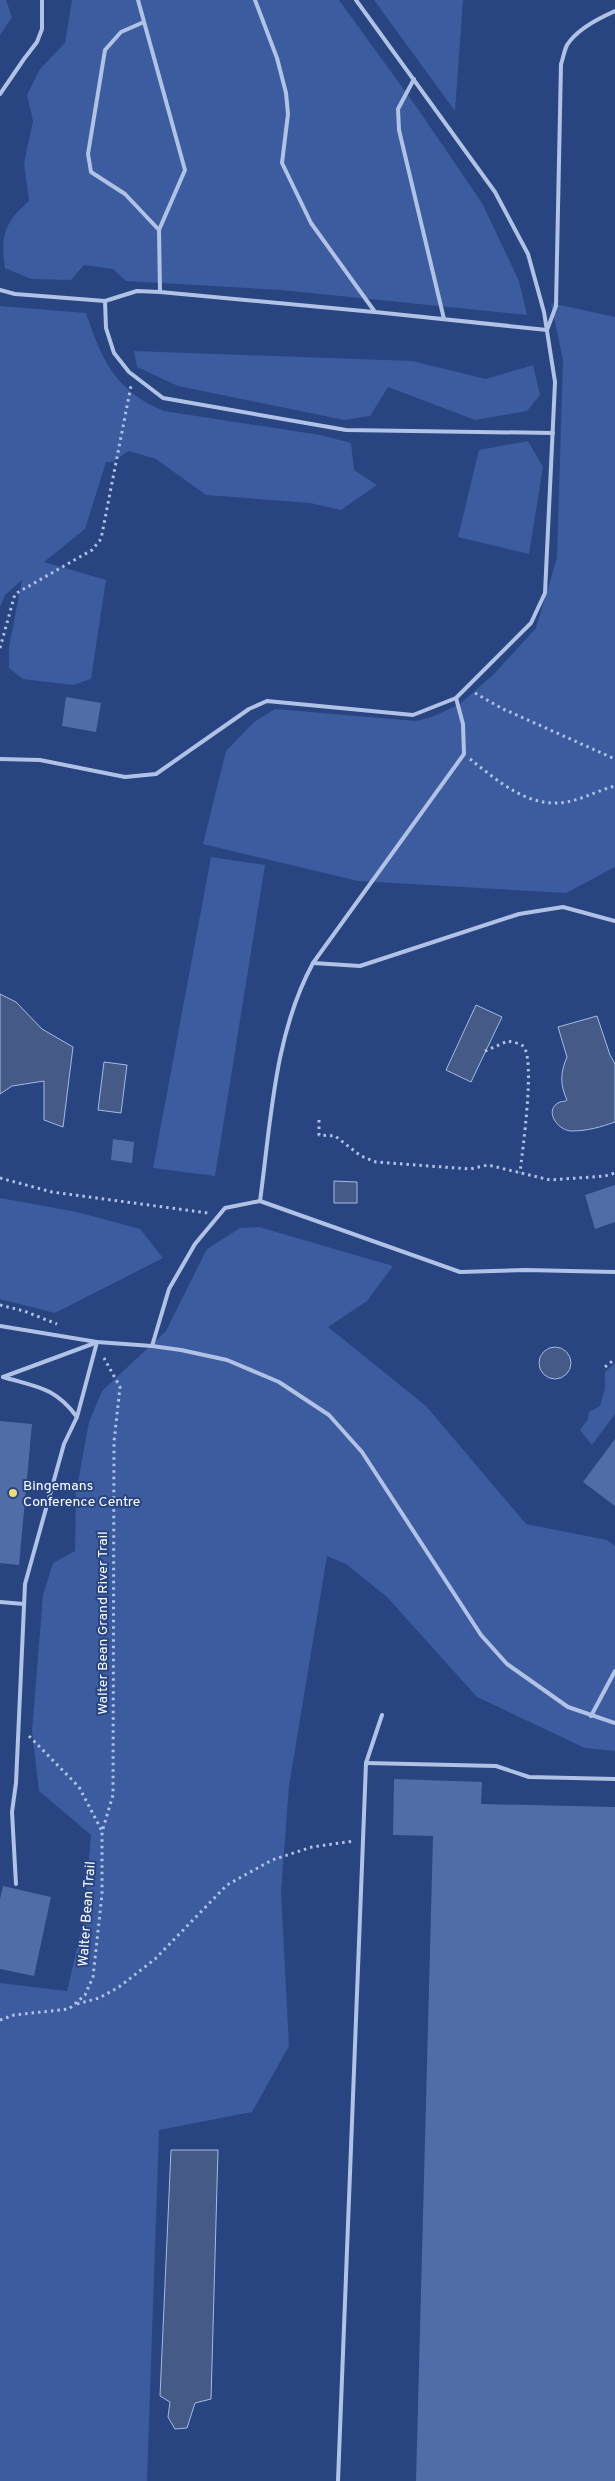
<svg xmlns="http://www.w3.org/2000/svg" width="615" height="2481" font-family="Overpass,sans-serif">
<rect width="100%" height="100%" fill="#284481"/>
<g fill="#3c5c9f">
<polygon points="0,0 6,0 12,17 0,35"/>
<path d="M72,0H339L418,109L482,203L519,281L527,315L281,290L126,281L113,269L84,265L71,280L31,279L5,268C0,235 5,222 29,201L24,163L33,121L27,95L40,69L65,43Z"/>
<polygon points="374,0 463,0 455,111"/>
<polygon points="551,303 615,317 615,867 566,893 358,881 203,844 226,751 254,722 275,709 416,721 432,717 460,704 494,674 536,628 557,558 563,360"/>
<path d="M0,306L86,313C102,360 115,391 164,411L320,435L351,443L354,470L377,485L341,510L310,503L206,495L156,459L129,451L112,462H106L85,529L44,562L106,580L91,679L73,685L23,679L9,668V647L22,580L5,595L0,607Z"/>
<polygon points="134,351 412,361 486,379 533,365 540,395 527,411 475,420 388,387 370,416 344,420 178,386 137,367"/>
<polygon points="528,441 543,467 529,554 458,537 479,450"/>
<polygon points="211,857 265,865 215,1176 153,1168"/>
<polygon points="0,1198 77,1212 140,1229 163,1258 55,1313 0,1299"/>
<polygon points="259,1227 393,1266 367,1301 328,1327 426,1406 526,1524 607,1540 615,1546 615,1751 585,1748 477,1697 387,1597 346,1564 327,1556 289,1786 281,1892 289,2046 252,2112 159,2130 147,2481 0,2481 0,1983 67,1991 84,1918 91,1835 39,1791 32,1731 43,1595 53,1563 75,1551 76,1493 89,1422 102,1391 166,1331 207,1249 240,1228"/>
<polygon points="615,1363 615,1414 592,1445 580,1430 588,1419 589,1412 600,1406 605,1388 605,1372"/>
</g>
<g fill="#455a86" stroke="#a4bbe7">
<polygon points="0,994 16,1002 42,1029 73,1047 63,1127 44,1120 44,1081 12,1086 0,1094"/>
<polygon points="476,1005 502,1017 471,1082 446,1070"/>
<path d="M597,1016L610,1055L615,1064V1122C601,1127 587,1131 572,1131C557,1131 543,1109 560,1102C562,1101 565,1102 567,1100C560,1085 560,1073 567,1057L558,1027Z"/>
<polygon points="104,1062 127,1065 121,1113 98,1110"/>
<polygon points="334,1181 357,1182 357,1203 334,1203"/>
<circle cx="555" cy="1363" r="16"/>
<polygon points="171,2150 218,2150 211,2399 195,2403 187,2428 175,2429 168,2417 170,2402 160,2396"/>
</g>
<g fill="#506daa">
<polygon points="66,697 101,703 96,732 62,726"/>
<polygon points="113,1139 134,1142 132,1163 111,1160"/>
<polygon points="615,1185 615,1222 595,1229 585,1195"/>
<polygon points="0,1421 32,1424 19,1565 0,1563"/>
<polygon points="615,1439 615,1506 583,1482"/>
<polygon points="394,1779 482,1782 481,1804 615,1807 615,2481 416,2481 433,1836 393,1835"/>
<polygon points="3,1886 51,1897 34,1976 0,1969 0,1899"/>
</g>
<g fill="none" stroke-linecap="round" stroke-linejoin="round">
<g stroke="#b0c2e6" stroke-width="3" stroke-dasharray="2.5 4" stroke-linecap="butt">
<polyline points="0,648 15,594 92,550 101,539 131,386"/>
<polyline points="475,693 501,708 615,759"/>
<path d="M470,759C498,781 529,809 567,802C583,799 599,790 615,786"/>
<path d="M485,1051L508,1041C513,1042 519,1043 523,1046C536,1058 522,1153 520,1173"/>
<polyline points="319,1120 319,1135 335,1136 361,1156 376,1162 470,1169 488,1165 550,1180 605,1176 615,1173"/>
<polyline points="0,1178 52,1192 208,1213"/>
<polyline points="0,1305 24,1311 57,1324"/>
<polyline points="605,1367 615,1359"/>
<polyline points="29,1736 79,1787 102,1831"/>
<polyline points="77,2004 99,1998 119,1987 155,1959 227,1885 272,1860 312,1847 354,1841"/>
<polyline points="0,2020 14,2015 69,2009 85,1995 93,1977 102,1894 102,1832 113,1795 114,1442 120,1387 104,1358"/>
</g>
<g stroke="#b0c2e6" stroke-width="4">
<polyline points="138,0 185,170 159,230 160,292"/>
<path d="M255,0L277,58L286,93L288,114L282,163L311,223L375,312L547,330L556,306L561,64C563,59 564,51 567,45C577,29 599,18 615,11"/>
<polyline points="144,22 121,32 105,50 88,154 91,172 125,194 159,230"/>
<polyline points="414,79 398,109 399,130 444,319"/>
<polyline points="0,94 24,59 37,42 42,29 42,0"/>
<polyline points="0,290 15,294 105,301 137,291 160,292 374,312"/>
<polyline points="105,301 106,328 114,353 129,372 163,398 346,430 553,433"/>
<polyline points="0,759 40,760 125,777 156,774 249,709 267,701 413,715 456,698 531,623 545,593 555,382 544,312 528,254 495,192 356,0"/>
<polyline points="313,963 360,966 519,914 563,907 615,921"/>
<path d="M260,1201C271,1121 274,1035 313,963L464,754L463,724L456,698"/>
<polyline points="0,1326 97,1342 152,1346 181,1350 227,1360 279,1382 329,1415 362,1452 481,1635 507,1664 568,1707 615,1723"/>
<polyline points="152,1346 169,1289 195,1244 225,1208 260,1201 460,1272 525,1270 615,1272"/>
<polyline points="3,1377 95,1343"/>
<path d="M3,1377C37,1387 55,1387 77,1417"/>
<polyline points="0,1602 24,1604"/>
<polyline points="591,1716 615,1671"/>
<polyline points="366,1763 496,1766 529,1777 615,1779"/>
<polyline points="16,1884 12,1812 16,1783 25,1584 64,1444 77,1417 97,1342"/>
<polyline points="338,2481 366,1763 382,1715"/>
</g>
</g>
<circle fill="#eeda76" stroke="#284481" stroke-width="2" cx="13" cy="1493" r="5"/>
<g text-anchor="middle" stroke-width="4" stroke-linejoin="round" paint-order="stroke">
<g font-size="14" fill="#fff" stroke="#284481" text-anchor="start">
<text x="23" y="1490">Bingemans<tspan x="23" dy="16">Conference Centre</tspan></text>
</g>
<g font-size="14" fill="#fff" stroke="#284481">
<text transform="translate(102 1623) rotate(-90)" y="5">Walter Bean Grand River Trail</text>
<text transform="translate(86 1914) rotate(-86)" y="5">Walter Bean Trail</text>
</g>
</g>
</svg>
